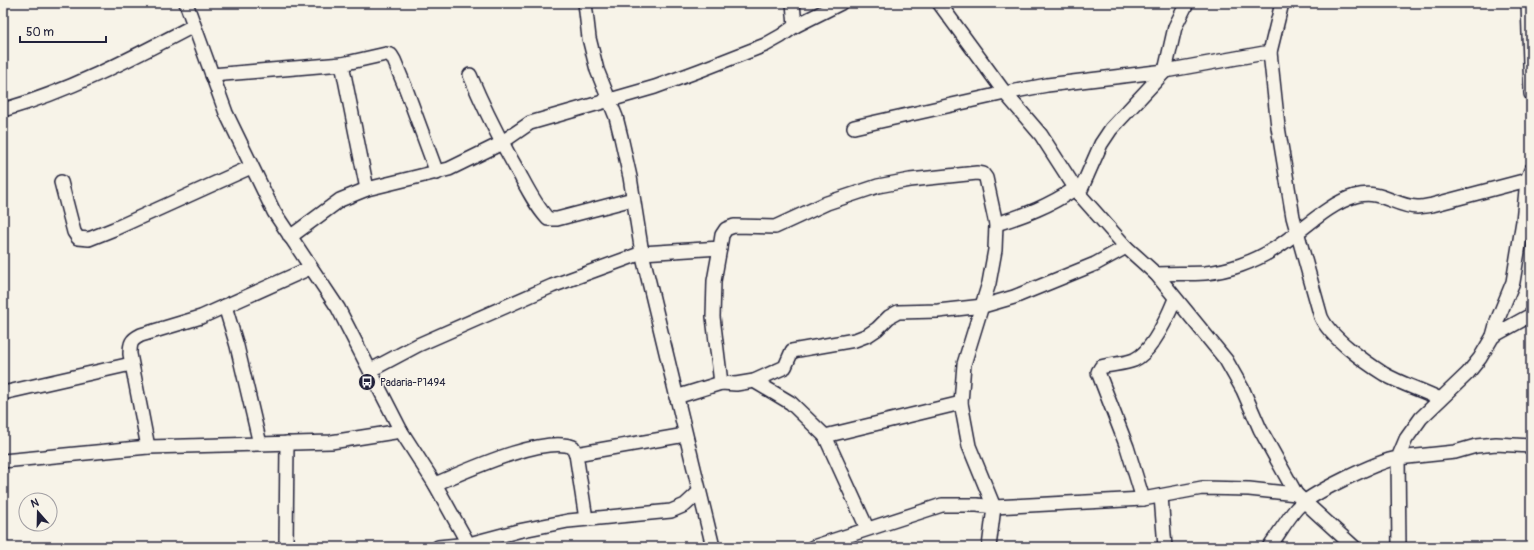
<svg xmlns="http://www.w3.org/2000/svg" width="1534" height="550" font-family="Pangolin,sans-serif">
<rect width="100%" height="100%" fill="#f7f3e8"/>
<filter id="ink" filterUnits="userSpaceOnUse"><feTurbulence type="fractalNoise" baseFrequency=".025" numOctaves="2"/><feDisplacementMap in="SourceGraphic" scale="8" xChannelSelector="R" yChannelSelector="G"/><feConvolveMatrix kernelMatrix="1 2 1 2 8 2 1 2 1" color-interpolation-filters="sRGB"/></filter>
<g filter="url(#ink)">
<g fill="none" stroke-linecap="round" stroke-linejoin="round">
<g stroke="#22223b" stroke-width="16">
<g id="minor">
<polyline points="186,3 226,113 274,212 338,308 401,431 435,484 470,547"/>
<polyline points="585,3 589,38 597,70 616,117 621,137 630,177 642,253 713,547"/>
<polyline points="793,3 795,26"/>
<polyline points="939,3 1005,93 1041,135 1079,194 1126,247 1156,274 1226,360 1243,390 1260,429 1296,494 1354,547"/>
<path d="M1282,3L1270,52L1278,127L1293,217L1321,317C1330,337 1365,362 1384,374C1401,384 1422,390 1440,399"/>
<polyline points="1528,3 1531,94"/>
<polyline points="342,64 367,189"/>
<polyline points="212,75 342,64 386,54 391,55 394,60 406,89 437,173"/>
<path d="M470,75C484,109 501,142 520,175C528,190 536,206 548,219H557L633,199"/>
<path d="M3,110C70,91 132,58 193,26"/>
<polyline points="854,127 1005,93 1047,85 1165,71 1270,52"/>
<polyline points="61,182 74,232 78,238 89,239 114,229 251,167"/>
<polyline points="1079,194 1101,144 1111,129 1165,71 1175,27 1187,3"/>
<path d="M996,224C1026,215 1049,206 1076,188"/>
<polyline points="290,237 340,200 367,189 449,169 498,145 530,123 655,87 701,70 765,45 781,36 795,26 841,3"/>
<polyline points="720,248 714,281 713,317 721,383"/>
<path d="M1156,274C1172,273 1189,274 1205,273C1228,271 1254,262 1274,249C1299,234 1327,204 1355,196C1382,189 1393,206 1417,207C1422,207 1427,206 1432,205L1527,180"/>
<polyline points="225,306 237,346 260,444"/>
<polyline points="1493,336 1531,315"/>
<polyline points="371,370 418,345 552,286 642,253 720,248 722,235 726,229 734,226 775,227 827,203 878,186 910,180 977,173 983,174 986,178 996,224 995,250 989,283 964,364 961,403 969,446 994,507 989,547"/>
<polyline points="754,381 791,403 825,436 867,528"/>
<polyline points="3,393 131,364"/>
<polyline points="676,397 721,383 736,384 754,381 785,367 792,351 855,340 868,335 877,329 889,317 898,312 938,311 983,306 1014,297 1095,264 1126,247"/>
<polyline points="825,436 961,403"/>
<path d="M148,447L130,354C130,343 131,340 141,335L201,317L310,268"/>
<polyline points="576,454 685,435"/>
<polyline points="3,461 148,447 331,442 401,431"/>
<path d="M435,484C464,472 542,435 573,447L576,454L586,519"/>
<polyline points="1161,496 1165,547"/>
<path d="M1143,499L1127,447L1098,372L1101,367C1112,364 1124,364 1134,360C1152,352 1168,316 1175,299"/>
<polyline points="286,547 287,443"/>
<polyline points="438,547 469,544 518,531 568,521 671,511 685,505 699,492"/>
<polyline points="813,547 942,505 977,505 994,507 1143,499 1202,488 1249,489 1296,494"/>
<path d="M1269,547C1278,535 1286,521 1296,509C1309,494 1378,461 1398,458L1406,439L1421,418L1468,373L1480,358L1493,336L1497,321L1513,282L1523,221L1527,180L1531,170"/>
<polyline points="1399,547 1398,458 1455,452 1476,446 1496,444 1531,446"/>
</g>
</g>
<use href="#minor" stroke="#f7f3e8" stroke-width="13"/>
</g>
</g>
<defs>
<g id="bus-disc" transform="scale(0.9)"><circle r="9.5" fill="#22223b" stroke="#f7f3e8"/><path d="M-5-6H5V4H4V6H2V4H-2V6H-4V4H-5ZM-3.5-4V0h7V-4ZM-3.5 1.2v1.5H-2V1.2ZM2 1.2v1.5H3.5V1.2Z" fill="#fff"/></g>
</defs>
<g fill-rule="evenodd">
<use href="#bus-disc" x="367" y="382"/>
</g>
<g text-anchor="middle" stroke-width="3" stroke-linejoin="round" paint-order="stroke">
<g font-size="11" fill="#22223b" stroke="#f7f3e8" text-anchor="start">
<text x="380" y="386">Padaria-P1494</text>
</g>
</g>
<rect width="1534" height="550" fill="none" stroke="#f7f3e8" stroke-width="16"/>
<rect x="8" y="8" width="1518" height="534" fill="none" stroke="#22223b" stroke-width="1.5" filter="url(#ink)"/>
<g transform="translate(38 512) rotate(340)"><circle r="19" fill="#f7f3e8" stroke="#a29fa3"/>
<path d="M0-3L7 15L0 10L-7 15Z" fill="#22223b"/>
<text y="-6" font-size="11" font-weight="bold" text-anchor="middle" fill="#22223b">N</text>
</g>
<path d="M20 36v6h86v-6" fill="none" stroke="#22223b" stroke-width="2"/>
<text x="26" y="36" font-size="12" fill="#22223b" stroke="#f7f3e8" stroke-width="3" paint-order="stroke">50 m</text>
</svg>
